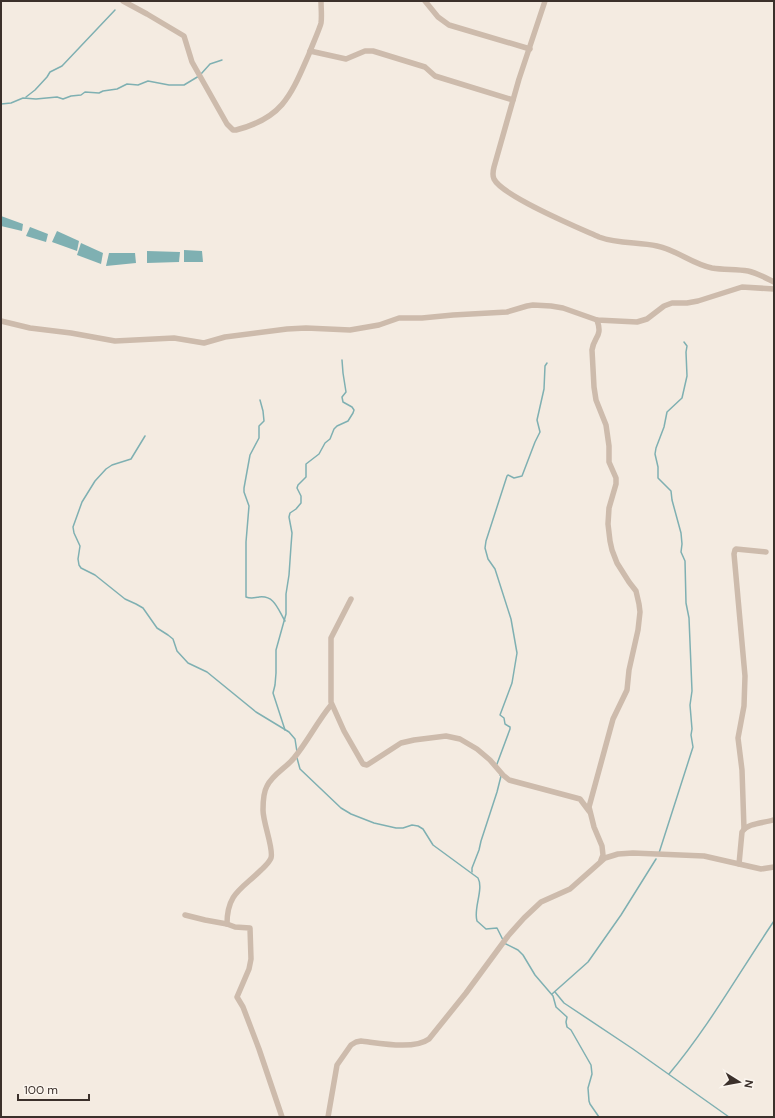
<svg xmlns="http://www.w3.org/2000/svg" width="775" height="1118" font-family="'DM Sans',sans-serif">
<rect width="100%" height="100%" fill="#f4ebe1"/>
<g fill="#7fb0b2">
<polygon points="1,216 23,224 22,231 1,226"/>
<polygon points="30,227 48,234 46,242 26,236"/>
<polygon points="57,231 79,241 77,251 52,242"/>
<polygon points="81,243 103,253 101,264 77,255"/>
<polygon points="184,250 202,251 203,262 184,262"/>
<polygon points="147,251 180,252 179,262 147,263"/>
<polygon points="109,253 135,253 136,263 106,266"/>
</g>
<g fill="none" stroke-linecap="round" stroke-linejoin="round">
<g stroke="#7fb0b2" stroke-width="1.5">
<polyline points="201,74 210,64 222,60"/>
<polyline points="26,97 35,90 47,77 50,72 62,66 115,10"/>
<polyline points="1,104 11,103 23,98 36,99 57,97 63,99 71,96 81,95 85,92 99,93 103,91 117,89 127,84 138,85 148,81 169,85 184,85 199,76"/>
<path d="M260,400L263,411L264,421L259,426V438L250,455L244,488V492L249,506L246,542V597C251,599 254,598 259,597C275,595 278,610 285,621"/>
<polyline points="145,436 131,459 112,465 106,469 95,481 82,502 73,527 74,533 80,546 78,559 79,565 81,568 95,575 125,599 136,604 143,608 157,628 168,635 173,639 177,651 188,663 207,672 256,712 289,732 295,739 297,752"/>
<polyline points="285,730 273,693 275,685 276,673 276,650 286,614 286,594 289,575 291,546 292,533 289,517 290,513 296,509 301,503 301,496 297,488 298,485 306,477 306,464 319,454 325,443 330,439 334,429 337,426 348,421 353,413 354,410 352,407 343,402 342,397 346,392 343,373 342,360"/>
<path d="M297,758L300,769L341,808L351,814L374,823L396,828H403L412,825L418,826L423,829L433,845L478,878C484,889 473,909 477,921L486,929L497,928L503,940"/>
<polyline points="497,764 510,729 510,727 505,724 504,718 500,715 512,683 517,653 511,619 495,569 488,559 485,548 486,541 507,476 508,475 514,478 522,476 535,442 540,432 537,420 544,389 545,366 547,363"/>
<polyline points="659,853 693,747 691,735 692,729 690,705 692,691 689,618 686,603 685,561 681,552 682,544 681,533 672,500 671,491 658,478 658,467 655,454 656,448 664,427 667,412 682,398 687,376 686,352 687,346 684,342"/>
<polyline points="472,872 472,868 479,850 481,841 497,792 501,776 500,775"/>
<polyline points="504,943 518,950 523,955 535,975 553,996 556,1007 567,1017 566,1022 567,1027 571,1030 591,1065 592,1074 588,1088 589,1101 590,1104 599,1117"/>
<polyline points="555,992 564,1003 633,1049 729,1117"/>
<polyline points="552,994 588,962 621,915 656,859"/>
<path d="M669,1074C708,1028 740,971 774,921"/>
</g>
<g stroke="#cdbbac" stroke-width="5.5">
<path d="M123,1L147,14L184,36L192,62L227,124L233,130H236C283,118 291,95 309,54C311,48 320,28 321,23C322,16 321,8 321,1"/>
<polyline points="425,1 438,17 449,25 530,49"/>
<path d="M545,1L519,79L494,167C493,171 492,175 494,179C502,196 579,228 599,237C618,244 638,242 657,246C677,250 692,264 712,268C724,270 736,269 748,271C757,273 766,278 774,282"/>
<polyline points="310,51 346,59 365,51 373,51 425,67 435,76 513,100"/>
<path d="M597,320C603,337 594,336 592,350L594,387L596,400L606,425L609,446V462L616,478V484L609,508L608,524L610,541L612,550L617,563L629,582L636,591L639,604L640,612L638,630L629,670L627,690L613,719L589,807L594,827L602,846L603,855L601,860"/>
<polyline points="1,321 30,328 71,333 115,341 174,338 204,343 225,337 287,329 306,328 350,330 379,325 399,318 422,318 453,315 507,312 527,306 533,305 551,306 563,308 597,320 637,322 647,319 664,306 672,303 687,303 698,301 742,287 774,289"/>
<polyline points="351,599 331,638 331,702 344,731 363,764 367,765 401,743 414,740 446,736 460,739 477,749 490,760 503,775 509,780 580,799 589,811"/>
<polyline points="744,829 742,770 738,738 744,706 745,676 734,554 735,550 736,549 766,552"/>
<path d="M739,864L742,832C747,823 764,823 773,820"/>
<polyline points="185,915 205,920 227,924 235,927 250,928 251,959 249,969 237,997 243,1007 259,1049 282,1117"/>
<path d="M227,924C227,893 242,889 261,870C265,866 269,863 271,858C274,849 263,823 263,810C263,802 263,793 267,786C273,774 286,768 294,758C308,741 317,722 331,705"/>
<path d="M328,1117L337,1065L351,1045L356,1042L361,1041C379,1043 414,1050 429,1039L466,993L508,936L524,918L541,902L570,889L605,858L618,854L633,853L704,856L761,869L774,867"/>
</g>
</g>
<rect width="775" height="1118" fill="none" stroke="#3b302b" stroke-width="4"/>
<g transform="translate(739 1082) rotate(101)" stroke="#fbf5ee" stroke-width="3" paint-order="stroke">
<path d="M0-3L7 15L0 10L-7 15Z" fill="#3b302b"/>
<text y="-6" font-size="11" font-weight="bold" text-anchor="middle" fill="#3b302b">N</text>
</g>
<path d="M18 1094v6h71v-6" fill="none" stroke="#3b302b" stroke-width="2"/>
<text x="24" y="1094" font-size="12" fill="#3b302b" stroke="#fbf5ee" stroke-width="3" paint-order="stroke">100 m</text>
</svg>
